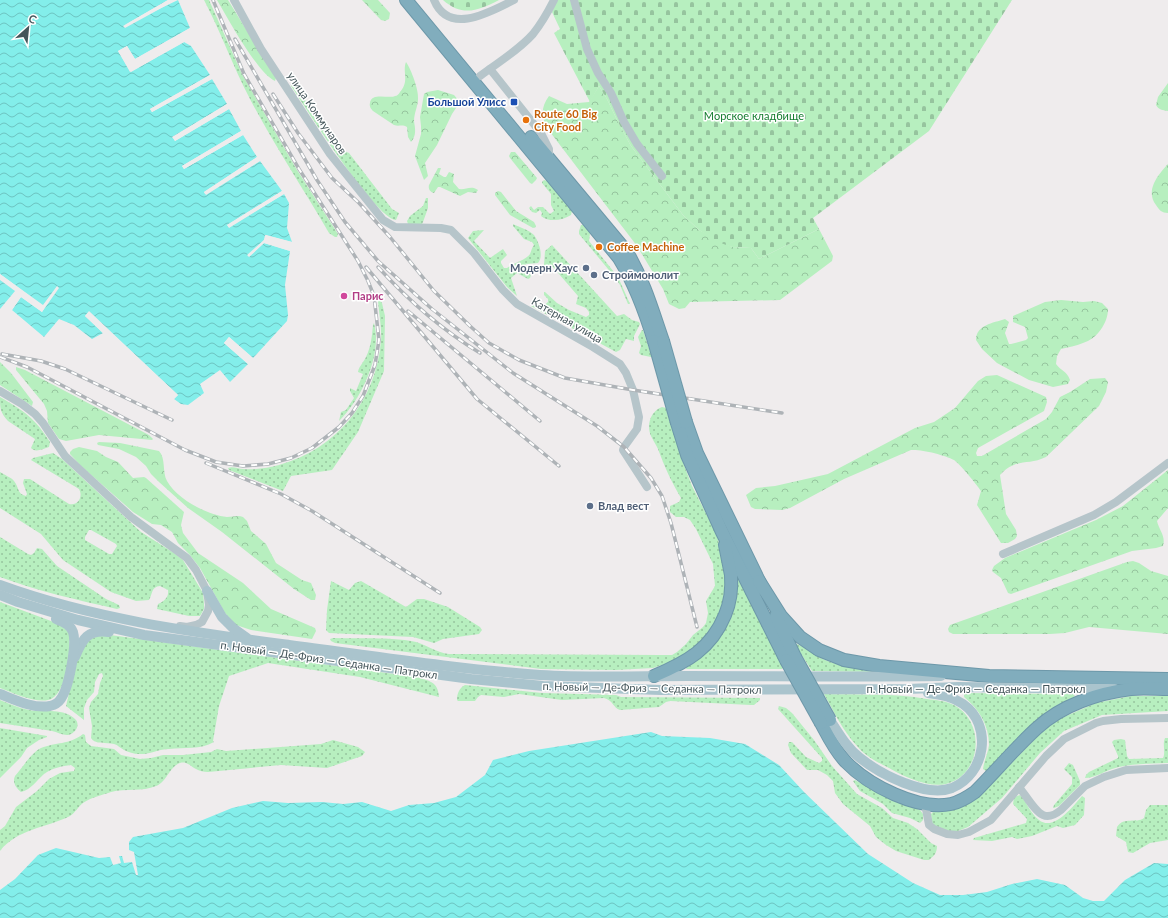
<svg xmlns="http://www.w3.org/2000/svg" width="1168" height="918" font-family="Lato,sans-serif">
<defs>
<pattern id="grass-dots" width="8" height="8" patternUnits="userSpaceOnUse"><rect width="8" height="8" fill="#b7efbf"/><path d="M2 2h.1M6 6h.1" fill="none" stroke="#96c49e" stroke-width="1.8" stroke-linecap="round"/></pattern>
<pattern id="forest-crowns" width="20" height="18" patternUnits="userSpaceOnUse"><rect width="20" height="18" fill="#b7efbf"/><path d="M2 6a3 3 0 1 1 6 0M12 15a3 3 0 1 1 6 0" fill="none" stroke="#96c49e"/></pattern>
<pattern id="cemetery-stones" width="16" height="16" patternUnits="userSpaceOnUse"><rect width="16" height="16" fill="#b7efbf"/><path d="M2 7V4a2 2 0 0 1 4 0v3zM10 15v-3a2 2 0 0 1 4 0v3z" fill="#96c49e"/></pattern>
<pattern id="water-waves" width="16" height="10" patternUnits="userSpaceOnUse"><rect width="16" height="10" fill="#83eeea"/><path d="M0 5q4-4 8 0t8 0" fill="none" stroke="#6dc4c1"/></pattern>
</defs>
<rect width="100%" height="100%" fill="#efeced"/>
<g fill="url(#grass-dots)" fill-rule="evenodd">
<path d="M204,0H209L242,74L297,170L338,234L337,237H335L329,233C303,188 274,145 250,99C233,67 221,32 204,0Z"/>
<path d="M293,84L297,88L312,111L339,149L349,153L392,209L399,213L396,220C375,218 306,108 291,86Z"/>
<path d="M544,180L547,181L572,211L571,215C563,220 550,223 541,216L542,213L540,210L536,213L532,212L529,208L531,206L534,210L538,207H543L550,214L554,211L551,205V194L542,183V182Z"/>
<polygon points="426,198 428,198 428,208 423,222 422,224 408,224 407,221 410,216 423,206"/>
<path d="M513,224C519,227 529,230 534,235C539,242 544,256 538,263L526,264L524,266L525,272L531,275L530,278L528,279L517,273L511,278L517,296L507,287L468,238L473,231L484,230L474,241L490,258L503,249L507,255L501,261V263L504,268H507C514,263 526,260 530,254C531,252 532,247 534,245L532,242L524,239L513,226Z"/>
<polygon points="581,225 585,225 590,233 589,241 618,277 630,304 628,304 620,285 613,275 579,234 579,231"/>
<polygon points="552,245 617,316 624,314 632,320 639,322 640,324 634,336 634,341 626,339 620,350 616,352 531,306 532,305 541,308 548,302 548,299 544,295 544,292 545,292 557,303 569,310 586,317 589,315 589,312 586,308 576,304 578,296 553,267 547,267 544,265 545,251"/>
<path d="M379,299L382,303L385,316L384,371L358,432L332,470L291,476L283,491L229,470L228,468C233,466 238,469 243,469C255,470 268,468 279,465C337,449 376,400 381,341C382,328 379,314 378,301Z"/>
<path d="M374,323C383,354 361,400 339,421L341,412L346,410L354,398L350,391V388L356,391L363,374L358,372C359,366 364,362 366,357C371,347 372,336 373,325Z"/>
<polygon points="642,330 643,330 651,355 651,357 641,355 639,353 641,346 638,337"/>
<path d="M0,397C24,411 35,418 50,442L49,447C43,449 35,453 31,448L35,439L8,421C0,412 0,409 0,397Z"/>
<path d="M662,407L666,408L670,423L677,438L681,457L692,486L717,535L727,577L726,593L723,607L713,628L700,644L677,660L653,668L616,670L541,669L335,643L331,641L330,639L333,638C358,639 386,637 411,641C425,643 436,653 449,654L661,655H672L677,652L686,644L693,635L703,627L706,623L708,613L706,601L715,586L713,564L696,529L690,520L684,517H676L670,512V506L679,502L681,498C671,481 665,468 658,449C656,445 653,440 651,436C646,424 651,411 662,407Z"/>
<path d="M53,453L62,459L141,532L174,553L183,560L203,593L204,603V609L200,616H189L157,609L158,604C165,601 169,597 168,590L160,586C151,587 153,593 149,600L136,601L111,592L63,560L41,534L0,508V472C4,475 11,477 14,481C19,487 17,494 26,496L27,494L23,483L24,479H30L69,504C79,506 83,496 79,489L31,460L33,458ZM89,530H91L116,544L117,546L112,554H109L85,540V537Z"/>
<path d="M0,537L28,554L31,555L34,553L37,548L42,549L57,566L106,599L119,605L120,608L117,609C77,600 38,591 0,577Z"/>
<path d="M737,577L739,578L743,583L783,667L782,669H686L687,667C703,656 719,644 726,624C732,611 733,593 736,579Z"/>
<polygon points="331,581 349,590 355,583 361,581 406,607 417,599 424,599 448,607 480,627 482,630 479,634 443,639 434,643 413,637 329,633 326,630 327,610"/>
<path d="M0,602L59,624L69,632C71,648 67,697 48,700C35,703 13,693 0,688Z"/>
<path d="M103,634L416,677C429,681 438,681 439,697L360,677L268,663L229,676L219,706L213,741L214,742C200,750 185,747 169,749C159,749 149,755 139,754C134,754 128,752 124,750C120,748 118,745 114,744C106,742 95,745 91,738L92,726L89,708L91,702L98,694L100,683L103,676L102,673L99,674L95,682L94,692L87,700L84,708V720L66,706L76,664L83,647L86,641Z"/>
<path d="M797,644C804,647 810,652 817,656C835,666 855,669 876,671L875,672L812,671L796,646Z"/>
<path d="M465,685L542,693L616,695L621,697L760,698V700L754,705H751L670,701L666,702L659,707L620,710C613,708 614,701 604,698L562,700L519,694L504,697L481,695L478,697L475,701H458L457,700C457,694 459,688 465,685Z"/>
<path d="M966,693L1073,694L1075,696L1074,697C1037,714 1015,741 988,770L986,771L983,769C984,761 988,753 989,745C989,725 979,709 964,697V694Z"/>
<path d="M824,694C859,695 893,693 927,699C936,700 946,701 954,705C986,722 982,775 946,784C928,788 905,777 889,768C877,762 865,756 857,746C843,731 834,712 824,694Z"/>
<polygon points="1131,696 1168,696 1168,711 1102,715 1064,731 1040,753 1002,798 968,827 958,831 948,831 939,828 932,824 931,814 933,812 954,809 992,783 1042,732 1057,720 1096,703"/>
<path d="M0,700C10,704 19,708 29,710C45,713 64,707 76,720C81,727 73,735 67,735C62,735 57,732 52,731C35,728 17,726 0,723Z"/>
<path d="M779,706L786,708L792,713L814,740L832,766L857,794L882,808L893,818L908,823L917,829L931,843L937,846C937,853 934,856 929,860H924L896,851L886,845L876,837L870,826L843,804L835,793L833,781L827,775L818,770H807L791,753L788,745L789,742H792L806,757L819,763L822,761V758L778,709Z"/>
<polygon points="0,728 47,736 47,737 39,740 27,748 21,757 0,778"/>
<path d="M83,734L85,735L86,742L91,746L114,749L121,755L140,759L151,758L163,755H183L211,752L217,749L226,751L321,744L333,740L358,747L365,752L362,756L327,768L281,765L208,772C204,772 199,771 196,769C190,766 187,761 180,763C169,767 167,782 156,786C142,792 126,788 111,792C102,795 90,798 83,803C78,807 75,813 70,816C46,828 17,829 0,851V830L5,826L16,807L37,791L49,779L60,773L74,771L75,768L71,765C62,766 52,768 44,774C36,781 32,789 21,792C16,788 12,782 15,776C23,767 31,753 41,748C56,742 69,745 83,734Z"/>
<path d="M1165,738H1168V763C1149,764 1130,763 1112,769C1103,772 1094,778 1085,778L1086,775L1089,772L1118,758V756L1112,742L1114,740L1121,739L1125,740L1127,756L1129,759L1163,758C1166,752 1162,745 1165,738Z"/>
<polygon points="1069,763 1073,765 1080,781 1080,785 1059,806 1054,808 1053,808 1054,805 1072,784 1072,777 1064,769"/>
<polygon points="855,780 884,796 920,810 923,814 923,820 920,823 910,818 892,813 883,804 860,791 853,781"/>
<path d="M1020,795L1022,797C1027,804 1032,815 1039,820C1054,832 1073,806 1082,796L1085,798L1084,815L1075,825L1063,828L1057,826L1032,836L1017,839L1012,837L992,841L973,840L974,838L1026,823L1027,819L1013,804L1014,798L1017,796Z"/>
<path d="M1150,805H1168V840L1150,843L1133,853L1128,852L1126,842L1116,836L1117,827C1124,816 1136,824 1144,818L1146,810Z"/>
</g>
<g fill="url(#forest-crowns)">
<path d="M217,0H228L276,78L275,81C258,74 227,17 217,0Z"/>
<polygon points="362,0 378,0 390,13 389,19 385,21 381,20"/>
<path d="M406,62C411,69 419,90 418,99C418,106 414,113 414,121C415,128 417,135 411,142L408,137L407,127C402,124 399,127 394,125L373,111C371,109 369,106 370,103C371,92 389,99 395,96C397,96 399,94 400,92C410,81 402,72 406,62Z"/>
<path d="M1168,83V111C1162,110 1159,110 1156,105L1158,97Z"/>
<path d="M599,86L607,99L618,122L631,146L683,215L699,230L732,247L751,248L759,259L819,229L833,256L832,261L780,300L690,302L685,308L679,309L669,304L663,289L637,246L547,128C541,116 541,107 549,96L567,104L589,102Z"/>
<polygon points="438,90 454,95 460,102 452,114 437,145 425,163 428,176 424,180 415,156 421,134 421,126 420,117 424,94 427,92"/>
<polygon points="511,152 515,152 537,178 536,180 532,184 530,183 510,158 509,156"/>
<path d="M1168,164V213C1162,213 1159,210 1156,205C1145,190 1158,175 1168,164Z"/>
<path d="M438,168H441L439,174L444,177H446L449,172L454,174L453,182L459,189C466,190 471,185 478,190L476,193L468,192L460,196L440,187H438L434,193C430,192 428,189 429,185Z"/>
<polygon points="498,191 501,192 516,211 534,222 536,226 536,227 533,228 510,215 495,195 495,193"/>
<path d="M1061,300L1083,302L1094,301L1102,303L1108,309C1108,323 1097,339 1083,343C1076,346 1068,347 1061,349L1057,356L1056,364C1061,371 1067,371 1070,380L1068,384L1053,387L1029,380L997,363L982,349L976,340C976,325 993,323 1005,319L1009,322L1005,333L1009,344H1011L1026,340L1028,338L1025,327L1013,322V316L1045,302Z"/>
<polygon points="0,362 11,373 33,402 32,406 0,385"/>
<polygon points="16,367 25,370 149,435 153,439 152,440 99,435 66,441 59,439 48,423 47,411 44,404 16,370"/>
<path d="M997,375L1046,397L1047,402L1044,411L978,448L976,453L977,456H982L1046,419L1052,412L1060,397L1070,392L1090,379L1105,378L1108,382L1106,392L1099,406L1046,457C1028,466 1017,457 1000,475L1006,514L1016,530L1017,536L1015,539L1008,543H1001L977,505L981,491C977,485 960,464 954,460C945,455 921,449 911,450L844,479L790,508L782,510L755,509L751,507L746,495L756,488L775,486L828,474L915,428L934,422L955,408L978,381L986,376Z"/>
<path d="M99,442L120,443L159,451C166,458 162,472 167,481C177,499 207,515 227,517C233,517 238,515 243,517L247,521L251,531L266,544L276,563L302,580L311,583L316,595L315,600H311L294,589L222,532L188,508L159,482L151,474L146,466L136,457L119,449L98,445L97,443Z"/>
<polygon points="79,447 97,451 106,457 118,462 133,478 144,477 146,478 184,512 181,525 183,533 198,553 243,583 271,609 315,628 316,631 312,639 251,630 236,625 225,613 200,568 189,554 178,543 172,532 161,525 152,524 133,512 80,465 70,454 70,452 73,449"/>
<path d="M1168,470V508L1157,521C1159,530 1166,536 1163,546L1156,548L1132,551L1011,594L1008,593L1001,578L993,572L992,570L994,566L1005,558L1096,520L1123,506Z"/>
<polygon points="1133,561 1139,563 1151,571 1168,576 1168,634 1089,627 1065,633 1050,634 953,634 949,632 948,629 950,625 1127,562"/>
</g>
<g fill="url(#cemetery-stones)">
<path d="M443,0H499C478,11 462,17 443,0Z"/>
<polygon points="557,0 1012,0 929,131 813,218 819,229 759,259 751,248 732,247 718,242 699,230 683,215 631,146 618,122 607,99 599,86 590,102 554,33 560,29 552,12"/>
</g>
<g fill="url(#water-waves)">
<polygon points="0,0 168,0 123,26 178,0 190,28 135,59 127,46 118,51 131,72 184,42 191,46 210,75 150,109 152,112 212,79 227,104 173,137 175,141 229,109 241,131 182,166 184,169 243,135 257,157 204,192 205,194 260,161 282,191 227,225 229,227 284,194 289,203 287,228 292,242 266,235 264,240 249,257 264,243 290,251 285,285 288,315 287,321 253,358 229,337 224,343 248,364 230,382 220,370 200,384 204,393 188,405 181,404 174,399 178,395 89,312 85,316 103,333 92,339 74,325 59,319 44,337 12,310 21,297 42,312 57,287 43,306 0,274"/>
<polygon points="0,280 15,291 0,309"/>
<polygon points="651,732 662,736 710,738 745,744 779,765 804,792 868,854 913,883 940,895 963,895 987,892 1012,884 1037,879 1065,885 1083,898 1093,901 1104,901 1125,880 1154,863 1168,864 1168,918 0,918 0,890 15,879 38,855 56,848 99,858 110,857 113,865 121,863 119,856 122,856 124,863 132,862 136,875 138,875 134,852 129,850 129,842 133,837 183,828 232,808 263,801 288,803 322,802 343,804 362,802 391,811 409,805 434,803 456,797 485,775 493,760 529,751"/>
</g>
<g fill="#efeced">
<polygon points="168,0 170,0 170,1 176,0 125,28 123,26"/>
<polygon points="190,28 191,29 136,61 133,60 126,48 121,52 131,70 183,40 186,41 130,72 118,51 127,46 135,59"/>
<polygon points="210,75 211,77 152,109 211,77 212,79 152,112 150,109"/>
<polygon points="227,104 228,106 175,138 176,139 228,107 229,109 175,141 172,137"/>
<polygon points="241,131 242,133 216,148 242,133 243,135 184,169 182,166"/>
<polygon points="257,157 258,158 229,178 259,159 260,161 206,195 204,192"/>
<polygon points="282,191 283,192 276,197 283,193 284,194 229,228 227,225"/>
<polygon points="265,235 292,242 292,244 267,237 266,242 291,249 290,251 264,243 249,257 247,255 264,240"/>
<polygon points="0,274 43,305 57,286 59,288 42,312 21,297 12,310 10,309 21,295 41,309 42,308 0,277"/>
<polygon points="89,311 178,395 174,399 173,398 175,395 89,314 87,316 104,331 104,334 85,316"/>
<polygon points="229,337 253,358 251,360 229,340 227,342 249,362 248,364 224,343"/>
</g>
<g fill="none" stroke-linecap="round" stroke-linejoin="round">
<g stroke="#6d98a9" stroke-width="14">
<g id="highway">
<path d="M406,0L619,258C635,284 645,311 654,341"/>
<path d="M531,137L627,252C644,281 652,309 663,341"/>
<polyline points="686,422 697,453 763,589"/>
<polyline points="677,423 687,455 722,532 786,660"/>
<polyline points="759,581 781,616 800,637 819,650 844,660 879,666 989,676 1168,679"/>
<polyline points="776,616 795,657"/>
<path d="M654,676C687,662 711,649 725,615C730,603 732,588 731,575C729,565 727,555 725,545"/>
<path d="M821,723C828,736 835,751 846,762C868,785 918,811 951,804C960,802 968,797 975,792C996,771 1015,748 1037,728C1062,705 1098,693 1131,689C1143,688 1156,689 1168,689"/>
</g>
</g>
<g stroke="#b6c5ca" stroke-width="8">
<polyline points="234,0 261,49 330,154 383,220 395,227 441,228 451,230 474,253 503,290 517,304 593,347 620,364 626,373 633,390 639,417 637,429 624,447 623,450 647,487"/>
<path d="M434,0C449,36 490,12 514,0"/>
<polyline points="574,0 587,49 598,73 611,93 624,122 637,144 662,176"/>
<polyline points="490,69 541,133 549,149 549,158"/>
<path d="M480,76C497,63 518,51 533,34C541,24 548,12 554,0"/>
<polyline points="0,391 22,404 35,414 43,423 65,456 131,517 187,558 196,570 207,591 209,605 208,611 202,622 196,625 187,627 180,626"/>
<polyline points="1003,554 1094,515 1116,502 1168,463"/>
<path d="M1019,787C1025,794 1035,812 1043,815C1049,818 1056,814 1061,810L1085,786L1104,777L1126,770L1168,768"/>
<polyline points="925,804 929,825 934,829 947,834 958,835 969,832 991,820 1046,756 1064,739 1096,723 1103,721 1121,719 1168,718"/>
</g>
<g stroke="#aac4cd" stroke-width="10">
<path d="M0,585C93,619 192,632 289,645C373,656 456,669 540,675C590,678 639,676 688,676C773,676 857,677 941,676"/>
<polyline points="207,591 222,617 233,628 247,638"/>
<polyline points="0,595 18,602 78,620 144,635 471,679 543,686 661,690 907,689 958,687 1115,689"/>
<path d="M75,657C82,639 88,629 109,632"/>
<path d="M0,694C15,700 34,709 50,706C54,705 58,703 60,700C69,689 77,644 73,632C70,624 63,622 56,619"/>
<path d="M830,720C839,734 847,748 860,758C880,774 926,798 952,788C986,774 993,725 963,704C952,696 941,695 928,693"/>
</g>
<use href="#highway" stroke="#81adbd" stroke-width="12"/>
<g stroke="#aeb3b7" stroke-width="3.5">
<g id="rail">
<polyline points="235,39 317,180 345,222 378,261 432,309 513,373 597,426 624,447 651,478 662,496 671,523 697,627"/>
<polyline points="273,94 298,133 332,178 359,203 390,237 434,291 470,326 489,343 519,360 565,378 633,390 782,413"/>
<polyline points="366,267 477,399 559,466"/>
<path d="M378,267C408,300 442,330 480,353"/>
<polyline points="408,311 540,421"/>
<polyline points="2,354 41,361 65,369 172,420"/>
<polyline points="0,357 27,367 185,450 216,462 243,466 268,464 291,458 312,448 339,427 352,413 363,396 375,365 379,340 374,296 368,281 358,261 299,169 244,74 213,0"/>
<polyline points="206,463 281,494 312,511 440,593"/>
</g>
</g>
<use href="#rail" stroke="#fff" stroke-width="2" stroke-dasharray="6" stroke-linecap="butt"/>
<g stroke="#6d98a9" stroke-width="14" stroke-linecap="butt">
<g id="highway-bridge">
<polyline points="654,341 677,423"/>
<polyline points="663,341 686,422"/>
<polyline points="795,657 830,720"/>
<polyline points="786,660 821,723"/>
</g>
</g>
<use href="#highway-bridge" stroke="#81adbd" stroke-width="12"/>
</g>
<rect fill="#1a4fb4" stroke="#fff" stroke-width="1.5" x="510" y="98" width="8" height="8" rx="2"/>
<g fill="#e8710a" stroke="#fff" stroke-width="1.5">
<circle cx="526" cy="120" r="4"/>
<circle cx="599" cy="247" r="4"/>
</g>
<g fill="#5c6f8a" stroke="#fff" stroke-width="1.5">
<circle cx="586" cy="268" r="4"/>
<circle cx="594" cy="275" r="4"/>
<circle cx="590" cy="506" r="4"/>
</g>
<circle fill="#d1479c" stroke="#fff" stroke-width="1.5" cx="344" cy="296" r="4"/>
<g text-anchor="middle" stroke-width="3" stroke-linejoin="round" paint-order="stroke">
<g font-size="11" font-weight="bold" fill="#164399" stroke="#fff" text-anchor="end">
<text x="506" y="106">Большой Улисс</text>
</g>
<g font-size="11" fill="#44555a" stroke="#fff">
<text transform="translate(317 113) rotate(56)" y="4">улица Коммунаров</text>
<text transform="translate(567 320) rotate(30)" y="4">Катерная улица</text>
<text transform="translate(329 660) rotate(8)" y="4">п. Новый — Де-Фриз — Седанка — Патрокл</text>
<text transform="translate(652 688) rotate(1)" y="4">п. Новый — Де-Фриз — Седанка — Патрокл</text>
<text x="976" y="693">п. Новый — Де-Фриз — Седанка — Патрокл</text>
</g>
<g font-size="11" font-weight="bold" fill="#c56008" stroke="#fff" text-anchor="start">
<text x="534" y="118">Route 60 Big<tspan x="534" dy="13">City Food</tspan></text>
<text x="607" y="251">Coffee Machine</text>
</g>
<g font-size="11" fill="#137c2e" stroke="#fff">
<text x="754" y="120">Морское кладбище</text>
</g>
<g font-size="11" font-weight="bold" fill="#4e5e75" stroke="#fff" text-anchor="start">
<text x="578" y="272" text-anchor="end">Модерн Хаус</text>
<text x="602" y="279">Строймонолит</text>
<text x="598" y="510">Влад вест</text>
</g>
<g font-size="11" font-weight="bold" fill="#b23c85" stroke="#fff" text-anchor="start">
<text x="352" y="300">Парис</text>
</g>
</g>
<g transform="translate(28 28) rotate(27)" stroke="#ffffff" stroke-width="3" paint-order="stroke">
<path d="M0-3L7 15L0 10L-7 15Z" fill="#44555a"/>
<text y="-6" font-size="11" font-weight="bold" text-anchor="middle" fill="#44555a">С</text>
</g>
</svg>
